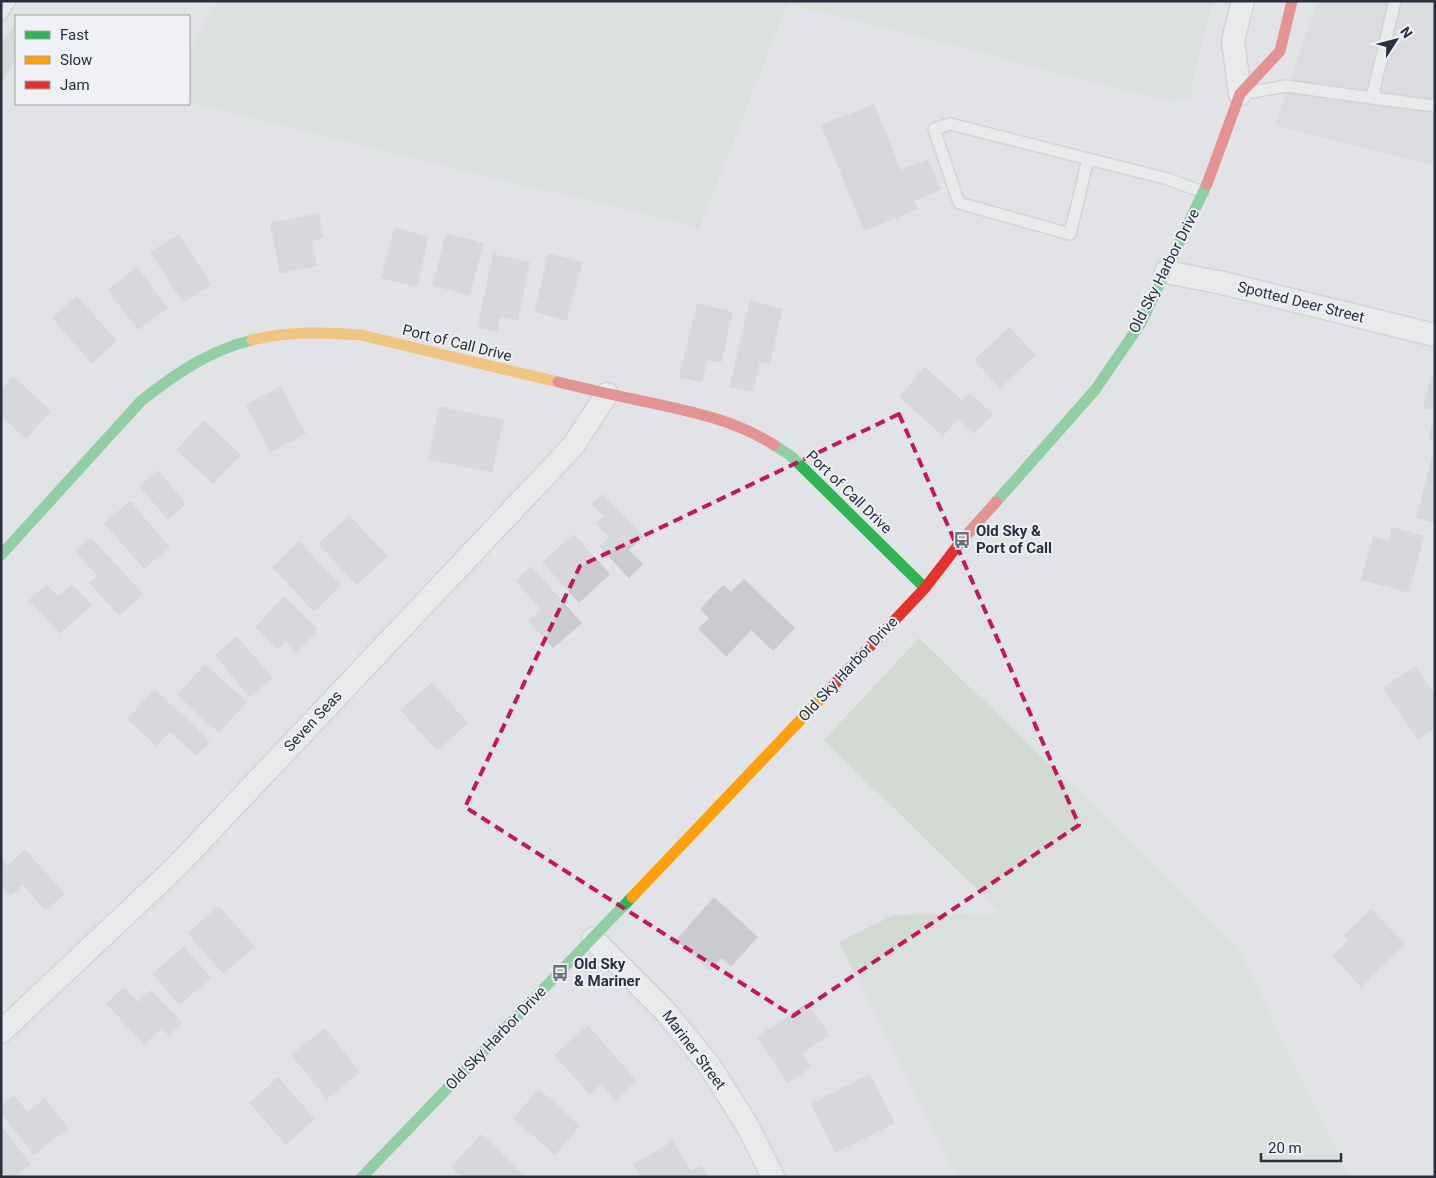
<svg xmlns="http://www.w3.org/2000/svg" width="1436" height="1178" font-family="Roboto,sans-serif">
<rect width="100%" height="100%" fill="#e2e3e6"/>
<polygon fill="#d0d2d9" points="1318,1 1435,1 1435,166 1275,125"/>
<g fill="#d2dad2">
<polygon points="217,1 1212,1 1190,97 1171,102 788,3 699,228 189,103 189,51"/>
<polygon points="919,638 1236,945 1350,1177 957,1177 839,942 894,915 1001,913 824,740"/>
</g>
<g fill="#cacbce">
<polygon points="16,22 16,60 1,83 1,45"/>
<polygon points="874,104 901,170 928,159 941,190 914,201 918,209 864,231 821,125"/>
<polygon points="319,213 324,238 312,241 317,266 280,274 270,223"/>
<polygon points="394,227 429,237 417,287 381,278"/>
<polygon points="446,233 484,243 470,296 432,285"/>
<polygon points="179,234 211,284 183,303 150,252"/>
<polygon points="548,253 582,262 567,321 534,312"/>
<polygon points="493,254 530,262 518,321 500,318 497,332 477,328"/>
<polygon points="137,267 168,308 138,330 107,290"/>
<polygon points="77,296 117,341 92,364 52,318"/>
<polygon points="750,300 783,309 770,364 760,362 753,392 729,387"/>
<polygon points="697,303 733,312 721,363 708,360 702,383 679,377"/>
<polygon points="1009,327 1036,355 1000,388 974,360"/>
<polygon points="925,367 962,400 970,393 993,414 974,434 958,419 943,436 899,397"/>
<polygon points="13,376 51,411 26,439 1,416 1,389"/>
<polygon points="1431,376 1435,377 1435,410 1423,408"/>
<polygon points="281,386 306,434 270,452 245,404"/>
<polygon points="439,406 504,420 492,473 428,459"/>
<polygon points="1434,415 1435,415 1435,442 1428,440"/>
<polygon points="204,420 241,455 213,484 176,450"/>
<polygon points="1432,455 1435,455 1435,523 1416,518"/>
<polygon points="158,470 186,504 168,520 139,486"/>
<polygon points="602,494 644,536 629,550 643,564 629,578 599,547 609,537 595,523 603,516 591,504"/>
<polygon points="130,501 170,547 144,569 104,523"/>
<polygon points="349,515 388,556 357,585 318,544"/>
<polygon points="1392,527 1424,536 1409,593 1361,580 1373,536 1389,541"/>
<polygon points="574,534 610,574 579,603 542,562"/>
<polygon points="91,537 143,594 119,616 89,583 97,576 75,551"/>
<polygon points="299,541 341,586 314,612 272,567"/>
<polygon points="531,566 582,623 553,648 528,621 541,609 515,581"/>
<polygon points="744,579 795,628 773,651 751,630 726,657 698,629 709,618 700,609 723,585 731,592"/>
<polygon points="47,584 58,596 72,584 92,605 60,634 29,600"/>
<polygon points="284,596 318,629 296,651 286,641 278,650 255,627"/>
<polygon points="237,636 273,678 249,697 215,655"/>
<polygon points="205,664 247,702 219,733 177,695"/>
<polygon points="1415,666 1435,694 1435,728 1418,740 1383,688"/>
<polygon points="432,682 468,723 437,751 400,710"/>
<polygon points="155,689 210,742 196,756 170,732 156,746 127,719"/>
<polygon points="25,849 65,894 45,911 23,885 10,896 1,886 1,858 8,865"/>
<polygon points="714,897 758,937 731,967 722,958 710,972 676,940"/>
<polygon points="219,906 255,947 223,974 187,933"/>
<polygon points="1371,909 1405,944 1361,987 1332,956 1349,940 1343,936"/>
<polygon points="184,946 211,978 179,1005 152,974"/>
<polygon points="124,987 138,1002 151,990 182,1022 168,1035 162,1028 144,1045 106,1003"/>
<polygon points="807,1003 830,1035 802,1054 811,1067 788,1083 757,1037"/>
<polygon points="588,1025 636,1080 615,1100 601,1084 590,1095 554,1055"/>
<polygon points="325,1028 360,1072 327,1099 291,1055"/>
<polygon points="870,1074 895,1123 835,1153 811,1104"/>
<polygon points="278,1077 315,1119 286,1145 249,1103"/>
<polygon points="539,1089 580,1126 555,1155 513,1118"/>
<polygon points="14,1095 28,1112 45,1098 68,1128 34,1155 1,1114 1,1106"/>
<polygon points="1,1126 31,1164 15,1177 1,1177"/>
<polygon points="481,1134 526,1177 461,1177 451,1167"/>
<polygon points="673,1141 691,1171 702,1165 709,1177 640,1177 633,1164"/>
</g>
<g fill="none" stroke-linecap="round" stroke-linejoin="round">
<g stroke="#c0c1c4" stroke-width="14">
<g id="lane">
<polyline points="1,14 10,1"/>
<polyline points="1247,93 1286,86 1372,98 1395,1"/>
<polyline points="1372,98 1435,106"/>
<polyline points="1088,159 1070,234 959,203 934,129 950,124 1168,179 1203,192"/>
</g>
</g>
<g stroke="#c0c1c4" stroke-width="25">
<g id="street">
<polyline points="1240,94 1233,41 1243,1"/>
<polyline points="1166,272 1218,282 1435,335"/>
<polyline points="593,939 665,1011 709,1065 747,1125 773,1177"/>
<polyline points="1,1032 176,867 573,446 607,394"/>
</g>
</g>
<use href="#lane" stroke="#f1f1f3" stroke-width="11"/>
<use href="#street" stroke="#f1f1f3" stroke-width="22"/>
<g stroke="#30b455" stroke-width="11">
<polyline points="774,445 791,456 925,588"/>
<polyline points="996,502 1095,390 1141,323 1207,184"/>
<path d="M1,555L141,401C175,374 210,350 252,340"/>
<polyline points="362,1177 632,897"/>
</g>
<g stroke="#ff9f0a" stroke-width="11">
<path d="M252,340C289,331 324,332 361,335L558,382"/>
<polyline points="632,897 828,691"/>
</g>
<g stroke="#e5322d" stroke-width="11">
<polyline points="1207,184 1240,94 1280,51 1292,1"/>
<path d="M558,382C583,388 608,394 633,399C680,409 732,418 774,445"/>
<polyline points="828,691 925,588 962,540 996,502"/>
</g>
</g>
<path d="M0 0H1436V1178H0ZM899,414L1079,825L793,1016L465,807L580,566Z" fill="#e2e3e6" fill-opacity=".55" fill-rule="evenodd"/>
<path fill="none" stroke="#c2185b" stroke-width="4" stroke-dasharray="10 6" stroke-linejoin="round" d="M899,414L1079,825L793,1016L465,807L580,566Z"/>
<defs>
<g id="bus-bare" transform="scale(1.35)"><path d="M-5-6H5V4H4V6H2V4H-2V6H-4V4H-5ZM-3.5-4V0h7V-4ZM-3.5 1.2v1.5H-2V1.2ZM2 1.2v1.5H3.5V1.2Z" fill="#6a6e79" stroke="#eff1f6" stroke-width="2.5" paint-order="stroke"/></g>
</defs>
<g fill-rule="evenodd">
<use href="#bus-bare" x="962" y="540"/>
<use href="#bus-bare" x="560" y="973"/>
</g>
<g text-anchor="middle" stroke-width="4" stroke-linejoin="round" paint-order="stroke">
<g font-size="15" fill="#292f3f" stroke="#eff1f6">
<text transform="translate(1164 271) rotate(-63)" y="5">Old Sky Harbor Drive</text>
<text transform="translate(1301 302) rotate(14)" y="5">Spotted Deer Street</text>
<text transform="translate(457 343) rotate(14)" y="5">Port of Call Drive</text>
<text transform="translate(849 492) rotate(44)" y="5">Port of Call Drive</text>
<text transform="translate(848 669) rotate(-47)" y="5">Old Sky Harbor Drive</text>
<text transform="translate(313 721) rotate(-47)" y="5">Seven Seas</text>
<text transform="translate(496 1038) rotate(-46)" y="5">Old Sky Harbor Drive</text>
<text transform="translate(694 1050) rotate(53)" y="5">Mariner Street</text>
</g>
<g font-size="15" font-weight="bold" fill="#292f3f" stroke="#eff1f6" text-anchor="start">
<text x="976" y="536">Old Sky &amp;<tspan x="976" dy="17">Port of Call</tspan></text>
<text x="574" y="969">Old Sky<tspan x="574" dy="17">&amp; Mariner</tspan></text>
</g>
</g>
<rect width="1436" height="1178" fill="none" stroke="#292f3f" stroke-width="5"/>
<rect x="15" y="15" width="175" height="90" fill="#eff1f6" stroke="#a0a3ad"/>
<rect x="25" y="31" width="25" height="8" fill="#30b455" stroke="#a0a3ad"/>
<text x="60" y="40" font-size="15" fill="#292f3f">Fast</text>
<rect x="25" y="56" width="25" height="8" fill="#ff9f0a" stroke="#a0a3ad"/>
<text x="60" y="65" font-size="15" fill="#292f3f">Slow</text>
<rect x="25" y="81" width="25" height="8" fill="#e5322d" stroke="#a0a3ad"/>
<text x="60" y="90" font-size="15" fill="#292f3f">Jam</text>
<g transform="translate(1396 40) rotate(54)" stroke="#eff1f6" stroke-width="4" paint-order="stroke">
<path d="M0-4L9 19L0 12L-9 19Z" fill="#292f3f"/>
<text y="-8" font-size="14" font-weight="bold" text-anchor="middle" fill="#292f3f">N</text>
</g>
<path d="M1261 1153v8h80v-8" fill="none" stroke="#292f3f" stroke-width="2.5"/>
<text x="1268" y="1153" font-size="15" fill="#292f3f" stroke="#eff1f6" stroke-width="4" paint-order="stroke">20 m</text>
</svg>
